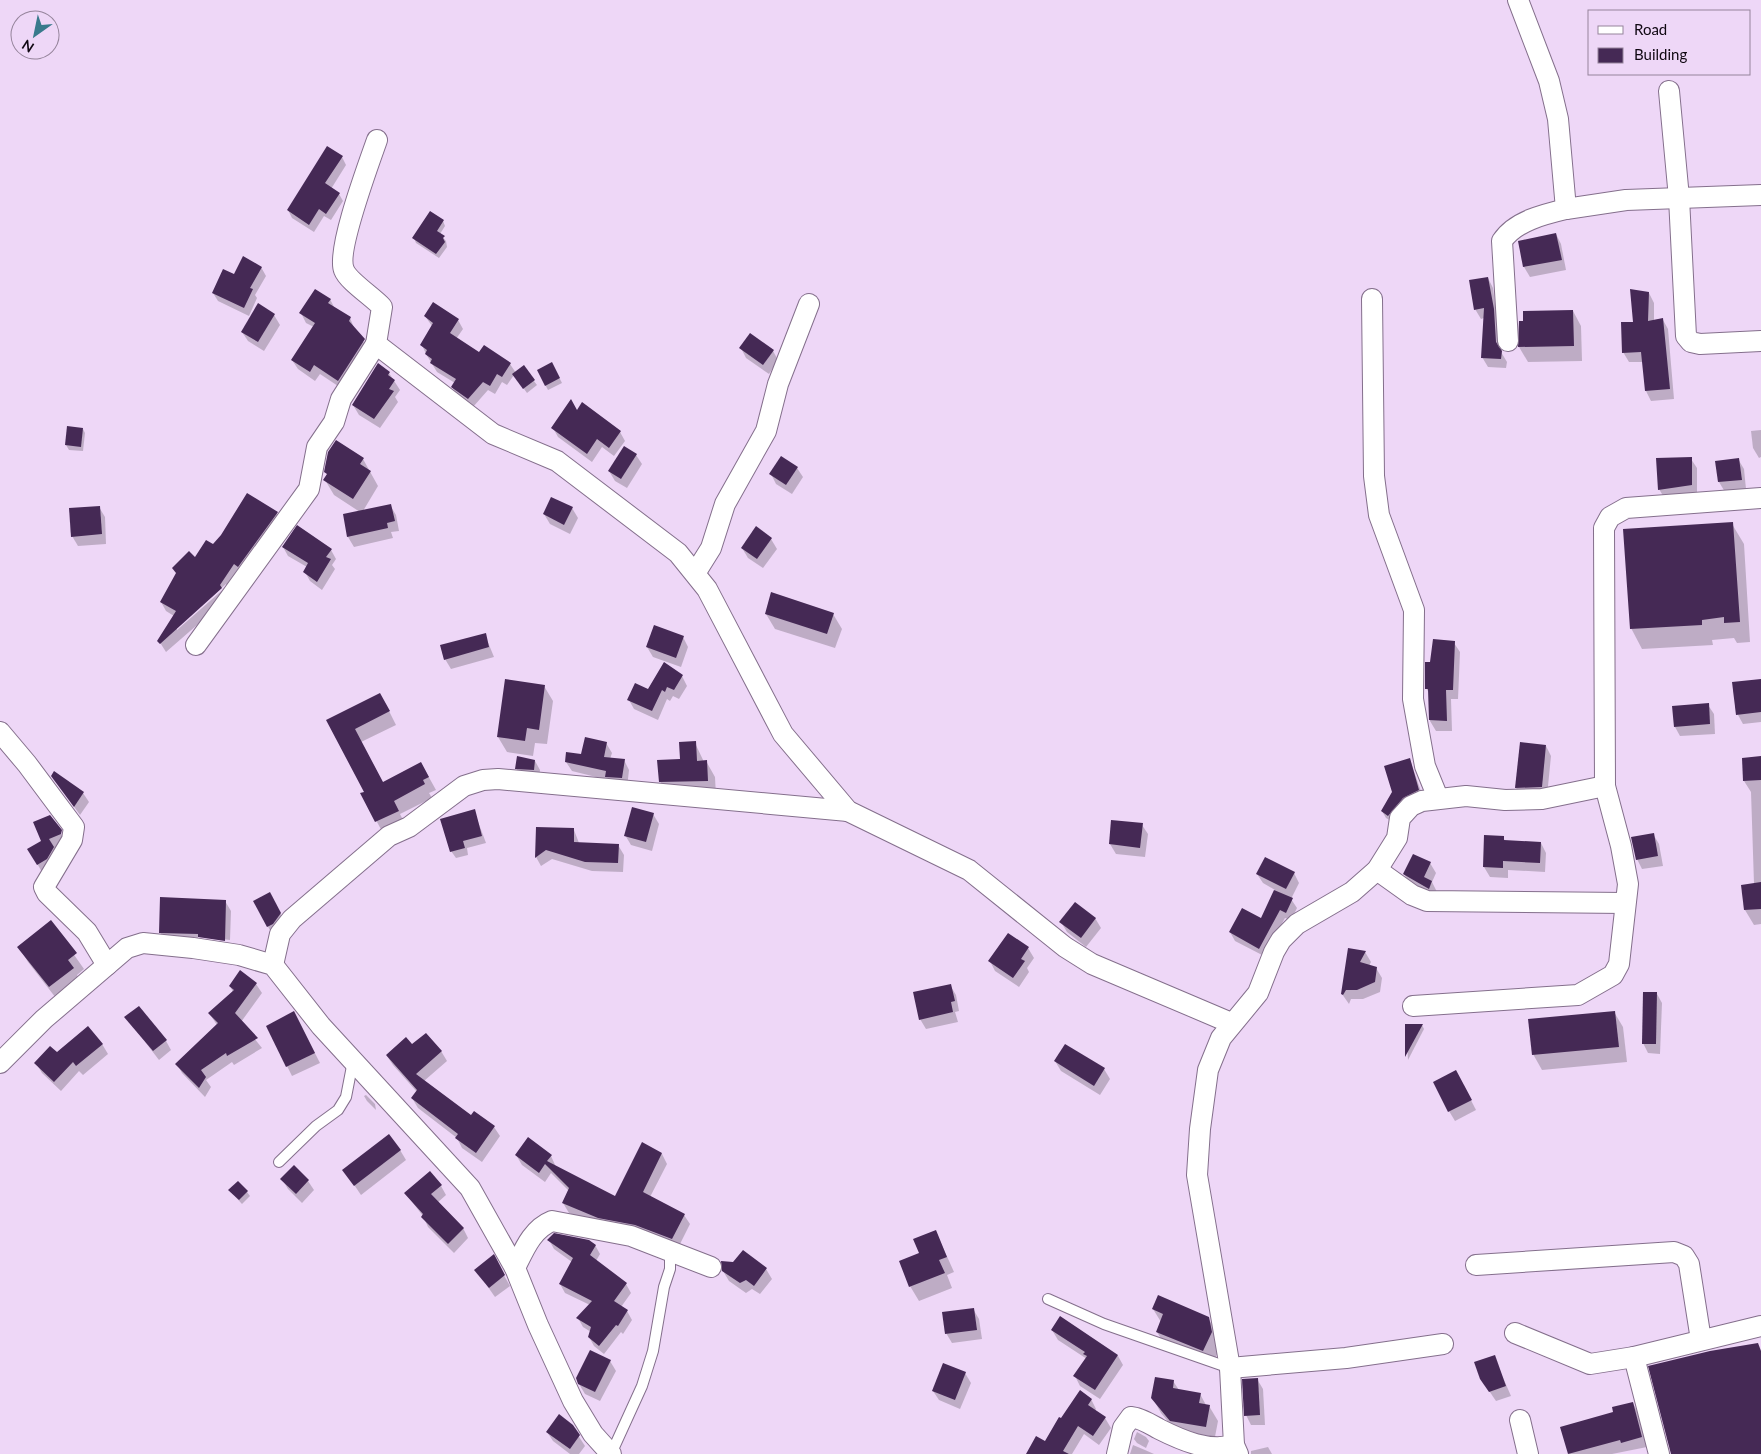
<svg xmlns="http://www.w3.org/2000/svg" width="1761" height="1454" font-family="Lato,sans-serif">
<rect width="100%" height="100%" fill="#eed7f7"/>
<g fill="#0003" fill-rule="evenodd">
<polygon points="342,157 346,165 331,189 339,194 343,201 331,220 324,216 314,232 292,218 288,210"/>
<polygon points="443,221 445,226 440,234 446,241 447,247 439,258 416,243 414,238"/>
<polygon points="1556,234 1561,244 1566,270 1530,277 1524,267 1519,242"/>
<polygon points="261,267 266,276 255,295 257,298 249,316 218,301 213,293"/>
<polygon points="1488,278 1493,288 1501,352 1507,362 1506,368 1488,367 1482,357 1484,318 1481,319 1475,309"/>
<polygon points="1649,293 1654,303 1654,321 1663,320 1668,329 1674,399 1651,401 1646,391 1643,362 1629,362 1623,352"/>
<polygon points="330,299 335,309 350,318 355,330 369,350 344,390 320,374 315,381 298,369 292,360 314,327 306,323 301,313"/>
<polygon points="1573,311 1581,326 1582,361 1528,362 1519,347"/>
<polygon points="274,315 280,325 264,351 248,341 242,332"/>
<polygon points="425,316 458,320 463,329 456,339 479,354 484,346 510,364 516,373 523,367 537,385 527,393 514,375 507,385 502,382 495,394 488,390 473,407 457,395 452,387 455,383 437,372 426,354 422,345 432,326"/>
<polygon points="741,348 773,351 778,360 769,374 746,358"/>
<polygon points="552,364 562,383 548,390 538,371"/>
<polygon points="389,373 400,390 395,397 398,402 380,428 359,415 353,405"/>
<polygon points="582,404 620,432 625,441 614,456 602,447 592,462 558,437 553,428 577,412"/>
<polygon points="83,429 85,433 83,451 69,450 66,445"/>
<polygon points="1761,430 1761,457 1759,458 1753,448 1751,431"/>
<polygon points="636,455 642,464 627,488 615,481 609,471"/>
<polygon points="363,459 378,486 363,511 390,505 396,515 399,531 391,532 393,538 354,547 348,537 345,515 360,512 334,495 325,480 328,476 326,472"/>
<polygon points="1691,459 1697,468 1697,494 1665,499 1659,489"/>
<polygon points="1738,459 1744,469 1746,489 1725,492 1719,482 1717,462"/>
<polygon points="797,468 803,477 792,494 776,484 771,474"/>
<polygon points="99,507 105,517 106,544 78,546 72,536"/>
<polygon points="572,508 578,518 570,534 550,524 544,514"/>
<path d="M277,513L282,522L227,599L166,652L159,641L174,616L166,611L161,602L195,559L213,546ZM226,584L227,586L177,630V627Z"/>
<polygon points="1732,524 1744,544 1750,642 1737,643 1734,638 1712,640 1713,645 1642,649 1631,628"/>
<polygon points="771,539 777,549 763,568 748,558 742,548"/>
<polygon points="283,547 331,550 336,559 332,565 335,569 322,590 310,581 305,572 307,567 288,556"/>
<polygon points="766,614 833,614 842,629 835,648 775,629"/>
<polygon points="485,635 494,657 451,669 445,659"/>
<polygon points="683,637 688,647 681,667 653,657 647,647"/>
<polygon points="1454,643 1460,652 1458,699 1451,699 1452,731 1436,731 1430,721 1430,694 1426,688 1431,663"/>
<polygon points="664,663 682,676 687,686 679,699 673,696 670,701 667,699 658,720 634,709 629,700 648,690"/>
<polygon points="1761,680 1761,722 1743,724 1738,715"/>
<polygon points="544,686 553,701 547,744 535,743 533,756 507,752 498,737"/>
<polygon points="1708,705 1714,714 1715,734 1680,736 1675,727"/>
<polygon points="387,707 396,725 361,742 383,783 421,763 436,790 429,793 432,798 400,814 405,824 384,835 362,794 366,792 328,720"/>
<polygon points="606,743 612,753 610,759 624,760 629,770 627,788 608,780 572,771 566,762"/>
<polygon points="695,743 704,762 706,761 715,777 716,796 668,796 660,781 681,760"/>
<polygon points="1546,746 1551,756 1547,796 1522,797 1516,788"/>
<polygon points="1761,758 1761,924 1754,925 1745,910 1743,886 1754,884 1751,792 1744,781"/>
<polygon points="1410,760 1423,797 1393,822 1386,818 1382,811"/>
<polygon points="535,761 540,770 539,780 522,778 516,768"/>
<polygon points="52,776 83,793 89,802 80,815"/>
<polygon points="474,811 486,843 467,848 468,855 456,858 451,851"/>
<polygon points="653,814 659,824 652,851 631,845 625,835"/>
<polygon points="1142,825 1148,834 1145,857 1116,854 1110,844"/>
<polygon points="574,830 579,843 618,845 624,855 623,872 592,871 552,859 541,866 536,857"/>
<polygon points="60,831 66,844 54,849 59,857 43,874 29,849"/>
<polygon points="1653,834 1659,844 1663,866 1642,869 1637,859"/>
<polygon points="1485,836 1503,837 1505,841 1541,843 1546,853 1545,872 1508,870 1508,878 1490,877 1484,867"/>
<polygon points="1430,863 1436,873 1432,882 1437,892 1434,898 1410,884 1404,874"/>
<polygon points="1294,873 1299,883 1291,899 1297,908 1291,920 1285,918 1264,956 1235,941 1230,932 1262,920 1275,890 1263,883 1257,874"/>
<polygon points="270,894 286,924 273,936 255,902"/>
<polygon points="225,901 231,911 230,940 198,936 198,938 230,943 230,950 166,942 160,932"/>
<polygon points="1095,918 1101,928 1086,947 1067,932 1061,922"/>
<polygon points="51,922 84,969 77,975 81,983 59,1002 28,962 19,947"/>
<polygon points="1008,934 1028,948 1034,958 1027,968 1029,972 1019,987 995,971 990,961"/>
<polygon points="1365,952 1371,962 1369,966 1376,968 1382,978 1380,992 1363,999 1351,999 1349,1004 1342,994"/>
<polygon points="256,984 262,993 241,1022 262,1048 234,1065 232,1062 206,1080 211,1087 205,1097 182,1073 177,1064 217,1025 209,1013 233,992 230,986"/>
<polygon points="950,985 956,995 959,1011 955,1012 958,1022 926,1029 920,1019"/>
<polygon points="1657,994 1662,1003 1660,1054 1648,1053 1643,1043"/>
<polygon points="1614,1012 1623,1027 1627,1062 1542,1070 1533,1054"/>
<polygon points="126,1017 166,1041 171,1050 159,1060"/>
<polygon points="299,1022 320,1063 292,1076 287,1066"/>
<polygon points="1406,1025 1422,1025 1424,1029 1408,1060"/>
<polygon points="102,1044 108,1054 83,1075 79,1071 61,1091 42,1073 36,1063 57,1054"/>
<polygon points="412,1046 441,1051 447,1061 424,1081 471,1117 494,1127 500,1136 482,1162 462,1148 457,1138 418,1108 412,1098 417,1092 393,1065 387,1056"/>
<polygon points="1055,1061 1104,1069 1110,1079 1100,1095 1061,1071"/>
<polygon points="1461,1081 1476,1110 1455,1121 1449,1111"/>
<polygon points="366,1095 375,1104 376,1110 367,1101 364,1096"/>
<polygon points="642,1144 662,1154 667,1164 650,1197 684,1215 690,1224 678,1248 605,1227 569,1213 563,1203 569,1191 551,1173 545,1182 522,1165 516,1155 551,1156 556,1167 615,1198"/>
<polygon points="400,1150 406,1160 361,1195 344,1170"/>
<polygon points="282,1179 308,1181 314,1190 302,1203 288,1189"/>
<polygon points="441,1186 446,1195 437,1203 463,1228 468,1238 454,1253 428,1227 423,1216 406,1194"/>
<polygon points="230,1191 247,1192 250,1196 242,1204"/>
<polygon points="936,1232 954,1272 947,1275 952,1288 919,1301 910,1286 920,1254"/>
<polygon points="549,1240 595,1245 600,1254 596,1261 626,1284 631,1293 621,1307 627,1311 632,1320 623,1334 621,1332 604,1354 594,1346 589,1337 591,1332 583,1327 578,1318 590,1305 565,1293 560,1284 572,1262 554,1249"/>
<polygon points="493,1256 510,1286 495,1297 476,1270"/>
<polygon points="766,1269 772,1279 760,1294 752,1289 746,1293 729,1281 723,1271"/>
<polygon points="973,1309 979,1319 982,1339 952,1343 946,1333"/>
<polygon points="1153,1309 1208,1318 1217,1333 1220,1347 1212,1366 1166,1347 1157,1332 1161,1322"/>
<polygon points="1052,1330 1118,1356 1123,1365 1100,1399 1080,1386 1075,1376 1087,1359 1058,1340"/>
<polygon points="1494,1357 1511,1396 1496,1401 1481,1379"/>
<polygon points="610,1361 616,1371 600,1401 585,1394 579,1384"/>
<polygon points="965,1373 971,1383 960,1409 939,1400 933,1391"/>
<polygon points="1257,1379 1263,1389 1265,1425 1251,1425 1246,1415"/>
<polygon points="1173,1381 1179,1390 1200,1394 1206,1405 1209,1406 1218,1421 1214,1442 1180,1436 1161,1413 1152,1397"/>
<polygon points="1091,1399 1096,1409 1095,1411 1105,1418 1111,1428 1099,1445 1084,1434 1072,1454 1029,1454 1045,1442 1061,1420"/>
<polygon points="1633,1403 1638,1413 1647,1447 1612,1454 1569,1454 1562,1428 1615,1413"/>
<polygon points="572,1426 585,1446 579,1454 570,1454 553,1441 547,1432"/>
<polygon points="1137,1432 1146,1437 1149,1441 1146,1448 1137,1443 1134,1439"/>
<polygon points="1133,1445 1145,1450 1154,1454 1130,1454"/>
<polygon points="1268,1447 1272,1454 1251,1454 1251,1451"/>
</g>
<g fill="#452955">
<polygon points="327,146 343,156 325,183 340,193 326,214 319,209 309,225 287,210"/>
<polygon points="430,211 444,220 437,231 445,236 443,238 445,242 436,254 412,238"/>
<polygon points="1556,233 1562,260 1523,267 1518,241"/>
<polygon points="243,256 262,267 250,288 253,289 244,308 212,293 223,269 234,274"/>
<polygon points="1488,277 1494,309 1496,342 1502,351 1501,359 1481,358 1484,308 1474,310 1469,280"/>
<polygon points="315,289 331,299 328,303 351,317 349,321 365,339 338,381 314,365 310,372 291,360 315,323 299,313"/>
<polygon points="1630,289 1649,292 1648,321 1663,318 1670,389 1645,391 1641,352 1622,353 1621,322 1633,322"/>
<polygon points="433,302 459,319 450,333 479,352 484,345 511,363 502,377 497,374 490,386 483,382 468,399 451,387 456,379 430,363 432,359 425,354 427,350 420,345 433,323 424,316"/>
<polygon points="258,303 275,314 258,342 241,332"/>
<polygon points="1573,310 1574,346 1518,347 1519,321 1523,321 1523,311"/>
<polygon points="750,333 774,350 763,365 739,348"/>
<polygon points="552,362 560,378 545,386 537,370"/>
<polygon points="378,363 390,372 388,375 395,380 389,389 394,391 374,419 352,405"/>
<polygon points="524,365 535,380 523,389 512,374"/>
<polygon points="571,399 577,410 582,402 621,431 609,448 597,439 587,454 551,428"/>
<polygon points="67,426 83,428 81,447 65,445"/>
<polygon points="336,440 364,458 360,464 371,471 353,499 323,480 327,474 324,472 328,452"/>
<polygon points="624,446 637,454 621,479 608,471"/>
<polygon points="781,456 798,467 786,485 769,474"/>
<polygon points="1692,457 1692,485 1658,490 1656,458"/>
<polygon points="1739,458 1742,480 1718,482 1715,461"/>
<polygon points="247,493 278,512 238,567 234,564 220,585 222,588 160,644 157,641 176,611 160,602 176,573 172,568 189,551 195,557 206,540 213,544 221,535"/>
<polygon points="551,497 573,507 564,525 543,514"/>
<polygon points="391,504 395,521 387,523 388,528 347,537 343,514"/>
<polygon points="100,506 102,534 71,537 69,508"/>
<polygon points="1733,522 1740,622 1724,623 1724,617 1702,620 1702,625 1630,629 1623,529"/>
<polygon points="297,525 332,549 326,557 331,559 317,582 303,572 308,563 282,547"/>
<polygon points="756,526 772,538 757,559 741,548"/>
<polygon points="771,592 834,613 827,634 765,614"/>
<polygon points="654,625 684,636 676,658 646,647"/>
<polygon points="486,633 489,647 444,660 440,645"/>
<polygon points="1433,639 1455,641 1453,690 1446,690 1447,721 1429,720 1428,689 1425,689 1425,662 1430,662"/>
<polygon points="664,662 683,675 674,690 667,687 665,692 662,690 652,711 627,700 635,683 648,689"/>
<polygon points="505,679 545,685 539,730 527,728 525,741 497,737"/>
<polygon points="1761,679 1761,712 1736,715 1732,682"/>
<polygon points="380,693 390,711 355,729 383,782 421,762 429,777 423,780 425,784 394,801 399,811 375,822 360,793 364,792 326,720"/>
<polygon points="1709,703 1710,724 1674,727 1672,706"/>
<polygon points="585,737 607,742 604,757 625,759 622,778 605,777 606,771 565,762 566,752 581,754"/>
<polygon points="696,741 697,761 707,760 708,781 659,782 657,760 680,759 679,742"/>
<polygon points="1520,742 1546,745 1542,787 1515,788"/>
<polygon points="517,756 535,760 534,770 515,769"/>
<polygon points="1761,756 1761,780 1743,781 1742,758"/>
<polygon points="1410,758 1419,790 1403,798 1388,816 1381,811 1392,792 1384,766"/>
<polygon points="54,771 84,792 74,807 51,776"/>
<polygon points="632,807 654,813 646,842 624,836"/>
<polygon points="475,809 482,836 463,841 465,848 450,852 440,819"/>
<polygon points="50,815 62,830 61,834 49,839 54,847 47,859 37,865 27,849 41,841 33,822"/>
<polygon points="1111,820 1143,823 1140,848 1109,844"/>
<polygon points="536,827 574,828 574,842 619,844 618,863 585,862 546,850 535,858"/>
<polygon points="1654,833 1658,856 1636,860 1631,837"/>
<polygon points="1484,835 1504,836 1504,840 1541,842 1540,863 1503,861 1503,868 1483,867"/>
<polygon points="1413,854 1431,862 1424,877 1432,881 1429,889 1403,874"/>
<polygon points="1265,857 1295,872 1286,889 1256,874"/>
<polygon points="1761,882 1761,909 1744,910 1741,885"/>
<polygon points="1274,890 1293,898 1286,913 1280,910 1259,949 1229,932 1242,908 1261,918"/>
<polygon points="270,892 281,913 273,924 267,927 253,901"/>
<polygon points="160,897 226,900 225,941 198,937 198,934 159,933"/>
<polygon points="1075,902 1096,918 1081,938 1059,922"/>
<polygon points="51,920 77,953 68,960 74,968 49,987 17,947"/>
<polygon points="1008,933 1029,947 1021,959 1025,961 1013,978 988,961"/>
<polygon points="1348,948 1366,951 1360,962 1377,967 1375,982 1357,990 1346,990 1343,995 1341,994"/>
<polygon points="240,970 257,983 235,1013 258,1038 227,1056 226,1053 201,1070 206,1077 199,1088 175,1064 218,1023 208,1013 234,990 229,986"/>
<polygon points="951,984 955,1001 951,1002 953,1012 919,1020 913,992"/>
<polygon points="1643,992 1657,992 1656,1044 1642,1044"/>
<polygon points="139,1006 167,1040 153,1051 124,1017"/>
<polygon points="294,1011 315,1053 286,1067 266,1026"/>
<polygon points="1615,1011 1619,1047 1532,1055 1528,1019"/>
<polygon points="1405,1024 1423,1024 1405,1057"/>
<polygon points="88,1026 103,1044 76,1066 73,1062 54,1082 34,1063 50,1046 57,1052"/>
<polygon points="426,1033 442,1051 416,1074 471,1115 474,1111 495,1126 476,1153 455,1138 458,1134 411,1098 417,1090 386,1055 406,1037 412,1044"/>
<polygon points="1065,1044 1105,1068 1094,1086 1054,1061"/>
<polygon points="1456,1070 1472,1100 1448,1112 1433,1082"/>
<polygon points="389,1134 401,1150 354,1186 342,1170"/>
<polygon points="528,1137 552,1155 547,1161 615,1196 642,1142 662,1153 643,1192 685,1214 672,1239 635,1225 598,1218 562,1203 569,1188 545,1164 539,1173 515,1155"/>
<polygon points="294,1165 309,1180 296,1194 280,1179"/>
<polygon points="430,1171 442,1185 431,1194 464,1228 448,1244 421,1217 423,1214 404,1193"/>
<polygon points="238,1181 248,1191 239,1200 228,1190"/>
<polygon points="936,1230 947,1257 939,1260 945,1273 909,1287 899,1261 919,1253 913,1239"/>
<polygon points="554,1233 589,1240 596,1245 590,1255 627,1283 614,1301 628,1310 618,1326 616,1325 599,1346 588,1337 591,1327 576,1318 592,1301 559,1284 573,1258 547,1240"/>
<polygon points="743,1250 767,1268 754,1286 746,1280 740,1283 722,1271 721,1261 733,1262"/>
<polygon points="494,1254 505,1275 489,1288 474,1270"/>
<polygon points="1158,1295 1209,1317 1212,1332 1203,1351 1156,1332 1163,1314 1152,1309"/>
<polygon points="974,1308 977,1330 945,1334 942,1312"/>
<polygon points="1060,1316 1118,1355 1095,1390 1073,1376 1087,1356 1083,1354 1085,1352 1051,1330"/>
<polygon points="1758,1343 1761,1351 1761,1454 1671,1454 1648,1366 1710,1351"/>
<polygon points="590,1350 611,1360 595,1392 578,1384 576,1378"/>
<polygon points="1495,1355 1506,1386 1489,1392 1480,1379 1474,1362"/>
<polygon points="943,1363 966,1372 955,1400 932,1391"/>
<polygon points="1155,1377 1174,1380 1173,1388 1201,1393 1199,1403 1210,1405 1206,1427 1170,1421 1151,1398"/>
<polygon points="1258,1378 1260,1415 1244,1416 1242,1379"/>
<polygon points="1080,1390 1092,1399 1088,1405 1106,1417 1093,1436 1078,1426 1063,1451 1069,1454 1026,1454 1036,1436 1045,1441 1059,1417 1061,1418"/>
<polygon points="1633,1402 1642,1437 1621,1443 1620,1440 1568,1454 1560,1427 1613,1412 1612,1407"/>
<polygon points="559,1414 573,1425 580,1435 570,1449 546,1432"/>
</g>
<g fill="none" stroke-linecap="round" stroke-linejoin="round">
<g stroke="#846f8c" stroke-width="12">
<g id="service">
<polyline points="279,1162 316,1126 338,1110 346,1097 353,1061"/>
<polyline points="1048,1299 1104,1324 1230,1368"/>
<polyline points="611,1454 642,1386 653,1351 664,1287 670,1269 670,1251"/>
</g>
</g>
<g stroke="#846f8c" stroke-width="22">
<g id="minor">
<polyline points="1518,0 1549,81 1558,119 1566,209 1626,200 1761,195"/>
<polyline points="1669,91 1679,198 1686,336 1691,342 1700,344 1761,341"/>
<path d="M377,140C369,163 336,251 344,270C348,281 373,297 382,307L376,344L493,434L557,461L678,553L707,589L783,734L848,811L969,870L1065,947L1092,964L1231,1023"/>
<polyline points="1372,299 1374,476 1379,515 1414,610 1413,699 1425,766 1438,798"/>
<path d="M1508,341L1502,241C1515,221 1545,214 1566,209"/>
<polyline points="696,572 711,548 725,504 766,431 778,384 809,304"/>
<polyline points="196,645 309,489 317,447 334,422 341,399 376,344"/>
<polyline points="0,732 27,764 74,827 72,840 44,887 47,893 87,932 107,965"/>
<polyline points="1377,870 1412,895 1427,901 1625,903"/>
<polyline points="273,965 280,934 292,919 389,836 409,827 464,786 483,780 498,779 848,811"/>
<polyline points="1413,1006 1578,995 1613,975 1619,964 1628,884 1621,846 1605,786 1604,528 1610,517 1626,508 1761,498"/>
<polyline points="0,1063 44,1019 127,948 143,943 193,948 239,955 273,965 321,1026 470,1188 515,1268 538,1325 573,1401 593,1434 611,1454"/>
<polyline points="1476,1265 1674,1252 1684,1256 1689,1264 1701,1340"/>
<path d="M515,1268C524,1250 532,1229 552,1221L631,1236L711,1267"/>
<polyline points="1515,1333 1590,1364 1634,1357 1761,1326"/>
<polyline points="1634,1357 1659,1454"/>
<polyline points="1230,1368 1346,1358 1443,1344"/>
<polyline points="1520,1420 1528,1454"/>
<path d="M1117,1454L1123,1428L1131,1417C1141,1418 1150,1424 1159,1429C1183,1441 1208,1452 1234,1445"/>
<polyline points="1238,1454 1234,1445 1230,1368 1197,1175 1200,1129 1208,1070 1221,1038 1258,993 1274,952 1281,940 1297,924 1352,892 1377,870 1397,838 1400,818 1411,806 1422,801 1466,796 1505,800 1542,799 1605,786"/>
</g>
</g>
<use href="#service" stroke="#fff" stroke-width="10"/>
<use href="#minor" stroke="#fff" stroke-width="20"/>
</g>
<rect x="1588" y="10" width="162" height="65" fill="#eed7f7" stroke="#95849b"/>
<rect x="1598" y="26" width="25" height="8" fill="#ffffff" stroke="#95849b"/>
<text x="1634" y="35" font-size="15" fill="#100812">Road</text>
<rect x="1598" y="48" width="25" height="15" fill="#452955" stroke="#95849b"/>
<text x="1634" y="60" font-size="15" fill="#100812">Building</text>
<g transform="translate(35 35) rotate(213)"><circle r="24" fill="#eed7f7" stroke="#95849b"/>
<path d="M0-4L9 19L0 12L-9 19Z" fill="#397a8c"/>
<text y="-8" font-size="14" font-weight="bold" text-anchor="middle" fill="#100812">N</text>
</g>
</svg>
